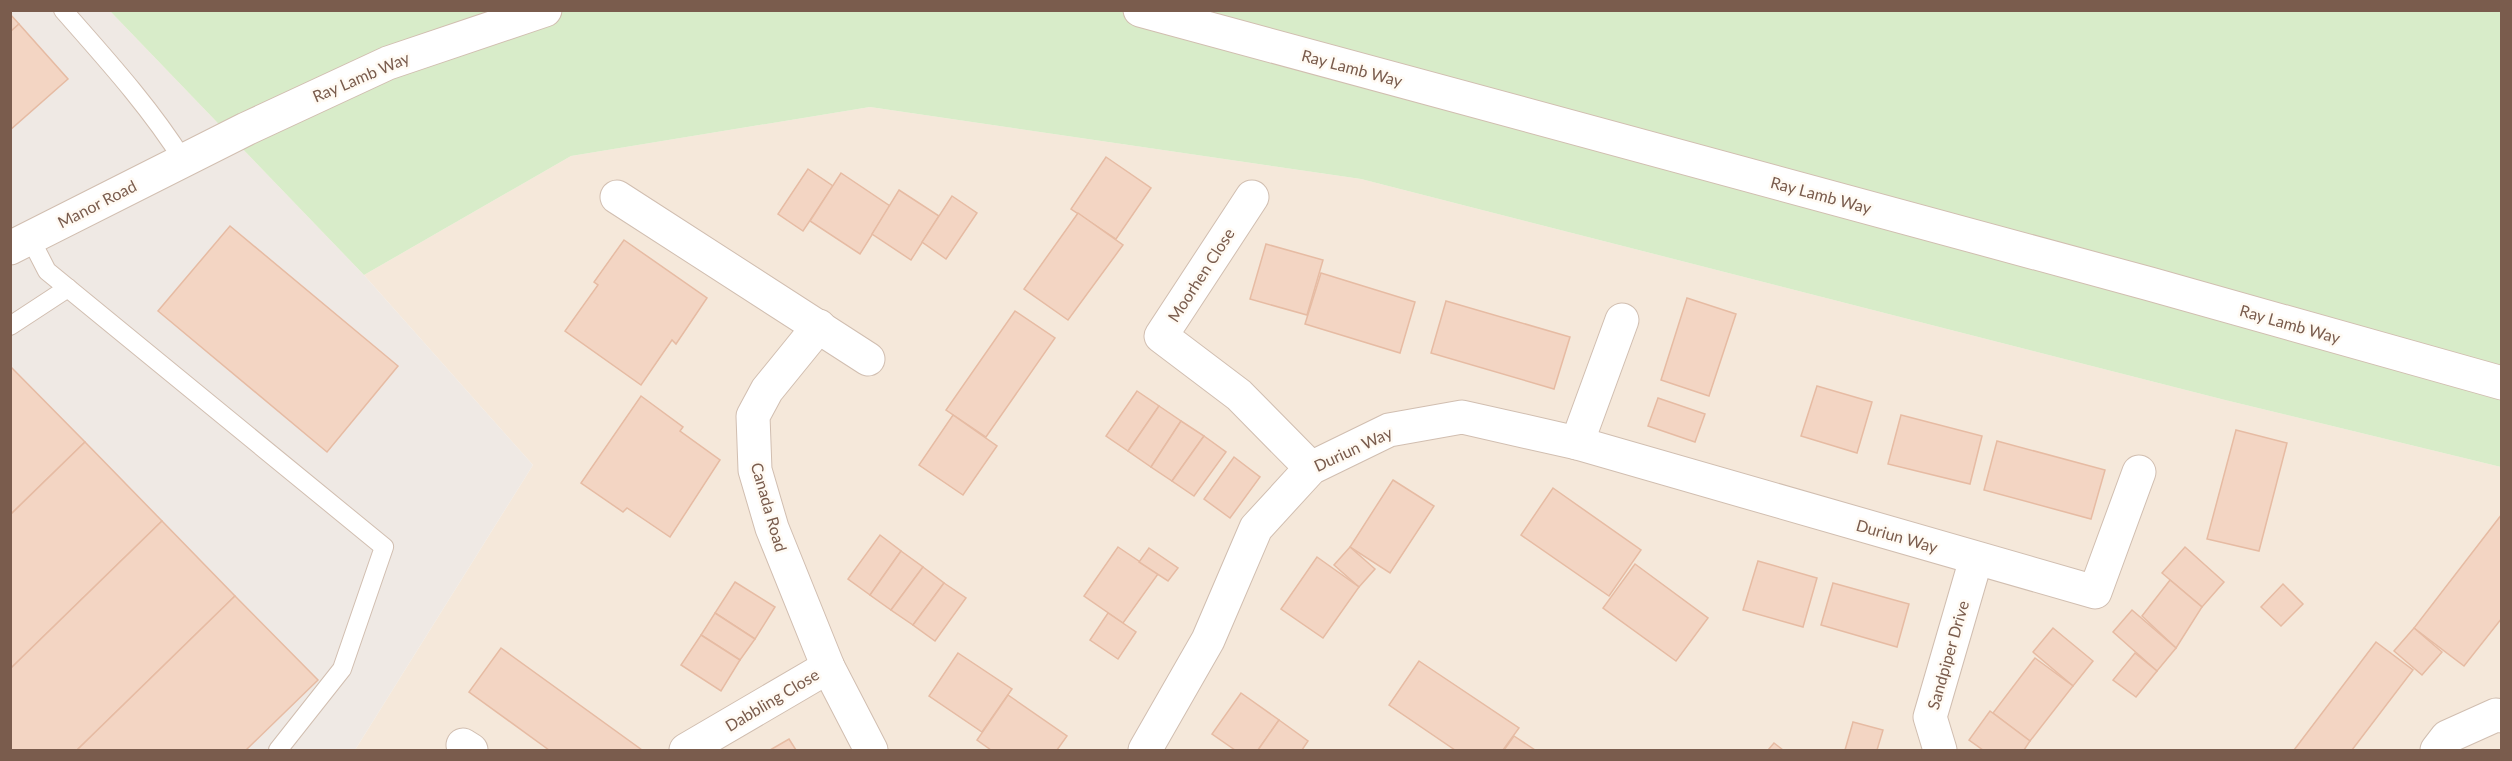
<svg xmlns="http://www.w3.org/2000/svg" width="2512" height="761" font-family="Lato,sans-serif">
<rect width="100%" height="100%" fill="#fdf6ec"/>
<polygon fill="#f5e8da" points="870,107 1361,179 2225,400 2501,467 2501,750 355,750 533,465 364,275 571,156"/>
<polygon fill="#efe9e4" points="10,11 110,11 364,275 533,465 355,750 11,750"/>
<polygon fill="#d8ecc9" points="110,11 2501,11 2501,467 2225,400 1361,179 870,107 571,156 364,275"/>
<g fill="#f3d5c3" stroke="#e6bba3" stroke-width="1.5">
<polygon points="10,14 19,24 10,32"/>
<polygon points="19,24 68,79 10,130 10,32"/>
<polygon points="1106,157 1151,188 1116,239 1071,209"/>
<polygon points="808,169 833,186 803,231 778,214"/>
<polygon points="841,173 890,206 860,254 810,221"/>
<polygon points="899,190 939,216 911,260 872,234"/>
<polygon points="952,196 977,213 946,259 922,242"/>
<polygon points="1078,213 1123,245 1068,320 1024,289"/>
<polygon points="230,226 398,366 327,452 158,311"/>
<polygon points="624,240 707,298 676,344 672,340 641,385 565,331 598,285 594,282"/>
<polygon points="1266,244 1323,260 1307,315 1250,299"/>
<polygon points="1321,273 1415,302 1400,353 1305,324"/>
<polygon points="1687,298 1736,314 1709,396 1661,380"/>
<polygon points="1446,301 1570,337 1554,389 1431,353"/>
<polygon points="1015,311 1055,338 986,437 946,410"/>
<polygon points="10,366 85,442 10,515"/>
<polygon points="1817,386 1872,402 1857,453 1801,436"/>
<polygon points="1137,391 1159,406 1128,451 1106,436"/>
<polygon points="641,396 683,427 680,431 720,460 670,537 627,508 623,512 581,483"/>
<polygon points="1658,398 1705,414 1695,442 1648,426"/>
<polygon points="1159,406 1181,421 1151,467 1128,451"/>
<polygon points="953,415 997,446 963,495 919,465"/>
<polygon points="1901,415 1982,436 1970,484 1888,464"/>
<polygon points="1181,421 1204,436 1172,481 1151,467"/>
<polygon points="2236,430 2287,443 2259,551 2207,539"/>
<polygon points="1204,436 1226,452 1194,496 1172,481"/>
<polygon points="1997,441 2105,470 2091,519 1984,490"/>
<polygon points="85,442 162,521 10,669 10,515"/>
<polygon points="1234,457 1260,477 1230,518 1204,499"/>
<polygon points="1393,480 1434,506 1390,573 1350,547"/>
<polygon points="1553,488 1641,550 1609,596 1521,535"/>
<polygon points="2502,514 2502,618 2464,666 2414,628"/>
<polygon points="162,521 235,596 77,750 10,750 10,669"/>
<polygon points="880,535 901,551 870,595 848,579"/>
<polygon points="1118,547 1158,574 1123,623 1084,596"/>
<polygon points="1350,547 1375,569 1359,587 1334,565"/>
<polygon points="2185,547 2224,582 2202,607 2162,573"/>
<polygon points="1149,548 1178,568 1168,581 1139,562"/>
<polygon points="901,551 923,567 891,610 870,595"/>
<polygon points="1317,557 1359,587 1323,638 1281,609"/>
<polygon points="1758,561 1817,578 1803,627 1743,610"/>
<polygon points="1635,564 1708,618 1676,661 1603,608"/>
<polygon points="923,567 944,583 913,625 891,610"/>
<polygon points="2170,580 2202,607 2176,648 2142,616"/>
<polygon points="735,582 775,607 755,639 715,613"/>
<polygon points="944,583 966,598 935,641 913,625"/>
<polygon points="1833,583 1909,604 1897,647 1821,625"/>
<polygon points="2283,584 2303,604 2281,626 2261,607"/>
<polygon points="235,596 318,680 246,750 77,750"/>
<polygon points="2132,610 2176,648 2157,671 2113,632"/>
<polygon points="715,613 755,639 740,660 701,635"/>
<polygon points="1108,613 1136,632 1118,659 1090,640"/>
<polygon points="2053,628 2093,661 2073,686 2033,652"/>
<polygon points="2414,628 2442,652 2422,675 2394,651"/>
<polygon points="701,635 740,660 721,691 681,665"/>
<polygon points="2376,642 2413,670 2352,750 2294,750"/>
<polygon points="501,648 642,750 549,750 469,692"/>
<polygon points="958,653 1012,689 982,732 929,696"/>
<polygon points="2135,653 2157,671 2136,697 2113,680"/>
<polygon points="2035,658 2073,686 2030,741 1993,713"/>
<polygon points="1419,661 1519,728 1503,750 1455,750 1389,705"/>
<polygon points="1241,693 1279,720 1258,750 1235,750 1212,734"/>
<polygon points="1008,695 1067,736 1057,750 991,750 977,740"/>
<polygon points="1990,711 2030,741 2024,750 1983,750 1969,740"/>
<polygon points="1279,720 1308,741 1302,750 1258,750"/>
<polygon points="1853,722 1883,730 1877,750 1845,750"/>
<polygon points="1514,736 1535,750 1504,750"/>
<polygon points="789,739 796,750 770,750"/>
<polygon points="1774,743 1783,750 1768,750"/>
</g>
<g fill="none" stroke-linecap="round" stroke-linejoin="round">
<g stroke="#d1beb0" stroke-width="20">
<g id="lane">
<path d="M63,10C106,59 149,106 183,160"/>
<polyline points="30,238 47,271 384,547 342,669 278,750"/>
<polyline points="10,326 68,288"/>
</g>
</g>
<g stroke="#d1beb0" stroke-width="35">
<g id="street">
<polyline points="1140,10 2150,284 2502,383"/>
<polyline points="617,197 868,359"/>
<polyline points="1252,197 1161,336 1239,395 1311,468"/>
<polyline points="10,248 246,129 388,63 545,10"/>
<polyline points="819,326 767,390 753,416 755,470 772,528 828,667 871,750"/>
<polyline points="1577,443 1622,320"/>
<polyline points="463,745 471,750"/>
<polyline points="686,750 828,667"/>
<polyline points="1145,750 1208,640 1256,528 1311,468 1389,430 1462,417 1577,443 2095,592 2139,472"/>
<polyline points="1940,750 1930,717 1976,559"/>
<polyline points="2437,750 2447,737 2496,715 2502,716"/>
</g>
</g>
<use href="#lane" stroke="#fff" stroke-width="18"/>
<use href="#street" stroke="#fff" stroke-width="33"/>
</g>
<g text-anchor="middle" stroke-width="5" stroke-linejoin="round" paint-order="stroke">
<g font-size="16" fill="#7a5c4d" stroke="#fffaf3">
<text transform="translate(1352 68) rotate(15)" y="6">Ray Lamb Way</text>
<text transform="translate(361 77) rotate(-23)" y="6">Ray Lamb Way</text>
<text transform="translate(1821 195) rotate(15)" y="6">Ray Lamb Way</text>
<text transform="translate(97 204) rotate(-27)" y="6">Manor Road</text>
<text transform="translate(1201 275) rotate(-57)" y="6">Moorhen Close</text>
<text transform="translate(2290 324) rotate(16)" y="6">Ray Lamb Way</text>
<text transform="translate(1353 449) rotate(-25)" y="6">Duriun Way</text>
<text transform="translate(769 507) rotate(74)" y="6">Canada Road</text>
<text transform="translate(1897 536) rotate(16)" y="6">Duriun Way</text>
<text transform="translate(1948 655) rotate(-74)" y="6">Sandpiper Drive</text>
<text transform="translate(772 700) rotate(-31)" y="6">Dabbling Close</text>
</g>
</g>
<rect width="2512" height="761" fill="none" stroke="#7a5c4d" stroke-width="24"/>
</svg>
